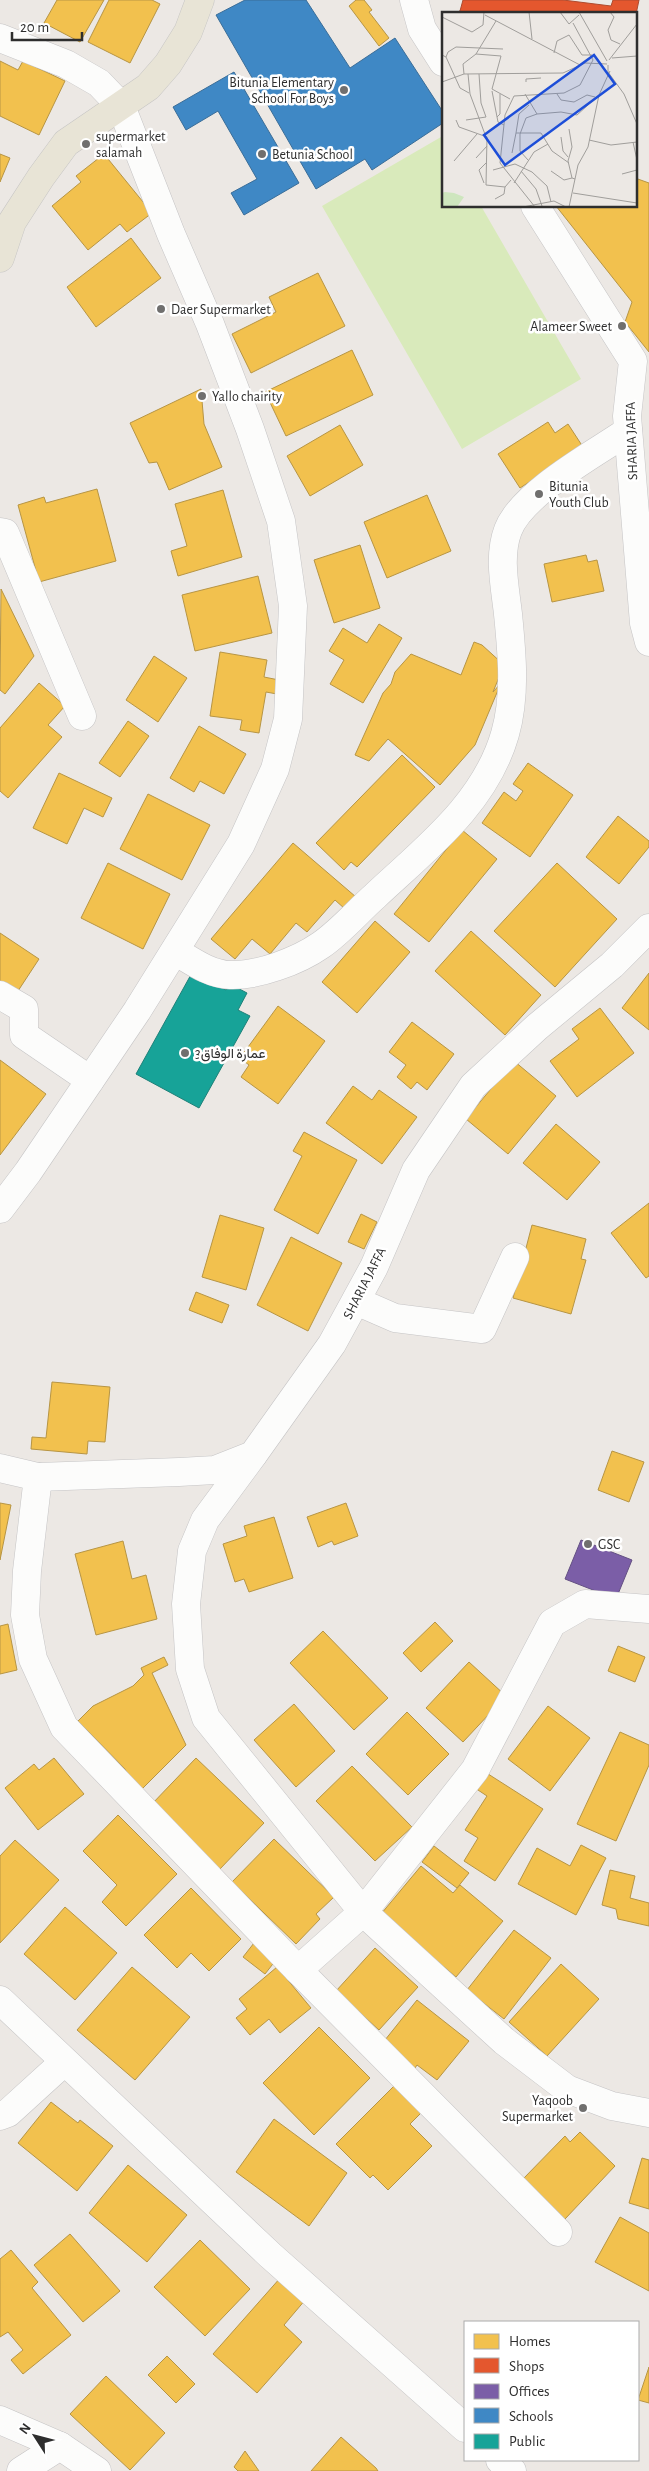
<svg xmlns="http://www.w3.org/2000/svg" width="649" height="2471" font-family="'Alegreya Sans',Vazirmatn,sans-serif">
<rect width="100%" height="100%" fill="#ece8e4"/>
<polygon fill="#d9eabb" points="441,137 443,206 481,206 581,379 462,449 322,206"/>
<g fill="#f2c14e" stroke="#b79544">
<polygon points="57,0 104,0 80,42 44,23"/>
<polygon points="109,0 152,0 160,4 130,63 88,42"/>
<polygon points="356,0 364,0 372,10 369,12 389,38 379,46 349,6"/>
<polygon points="0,61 18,70 23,61 65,81 39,135 0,116"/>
<polygon points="0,154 10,158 0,182"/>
<polygon points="104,154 152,213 127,232 120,224 88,250 52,206 81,182 76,176"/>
<polygon points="635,178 649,183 649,352 625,322 632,302 556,206 635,206"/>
<polygon points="131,238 161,278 96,327 67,287"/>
<polygon points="318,273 345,326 251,373 232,334 276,312 269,297"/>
<polygon points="352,350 373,395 286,436 265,392"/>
<polygon points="201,389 204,424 222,467 169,490 157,462 149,463 130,423"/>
<polygon points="548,422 555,433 568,424 583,447 520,488 498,454"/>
<polygon points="340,425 363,465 310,496 287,456"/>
<polygon points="97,489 116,561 39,582 18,505 44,497 46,503"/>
<polygon points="223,490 242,557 178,576 171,551 187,546 175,504"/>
<polygon points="427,495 451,551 387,578 364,522"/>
<polygon points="360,545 380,608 334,623 314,560"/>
<polygon points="586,555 588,562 597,560 604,591 552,602 544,564"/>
<polygon points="258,576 272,633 195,651 182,595"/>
<polygon points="1,589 34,656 5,694 0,690"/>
<polygon points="379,624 402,638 363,703 330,684 344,660 329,651 343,628 367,643"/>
<polygon points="474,642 482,645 504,665 493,692 501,683 475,745 440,785 388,739 369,761 355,755 383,693 391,684 395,672 411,654 461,675"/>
<polygon points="220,652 267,660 264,677 279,680 277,694 266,692 259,733 240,730 242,720 210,716"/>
<polygon points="154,656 187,678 158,722 126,700"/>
<polygon points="39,683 65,706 48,725 62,737 8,798 0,791 0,728"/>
<polygon points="128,721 149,736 120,777 99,763"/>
<polygon points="199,726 246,754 224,794 200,781 194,792 170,778"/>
<polygon points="402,755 435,787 357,867 351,862 344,870 316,843"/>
<polygon points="528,763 573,795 530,857 482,823 504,792 516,801 523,791 513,784"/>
<polygon points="59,773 112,798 103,817 84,808 67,844 33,828"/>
<polygon points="148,794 210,825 182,880 120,849"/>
<polygon points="618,816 649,841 649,847 619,884 586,857"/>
<polygon points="462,830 497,859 429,942 394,914"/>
<polygon points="293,843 356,897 345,909 335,900 307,932 296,923 270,954 252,939 235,959 211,939"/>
<polygon points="108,863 170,894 143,949 81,918"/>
<polygon points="557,863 617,919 555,987 494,931"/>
<polygon points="375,921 410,952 357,1013 322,982"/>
<polygon points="471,931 541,995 505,1035 435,971"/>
<polygon points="0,933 39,959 16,994 0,983"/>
<polygon points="649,973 649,1030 622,1008"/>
<polygon points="278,1006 325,1041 278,1104 241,1077 249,1065 240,1058"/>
<polygon points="600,1008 634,1053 577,1097 550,1061 579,1039 572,1029"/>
<polygon points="412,1022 454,1054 427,1090 417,1082 411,1089 397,1077 406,1065 389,1052"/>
<polygon points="0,1060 46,1094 0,1155"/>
<polygon points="514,1061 556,1096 508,1154 466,1119"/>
<polygon points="353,1086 372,1100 379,1090 417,1117 382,1164 326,1123"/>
<polygon points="556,1124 600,1162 567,1200 523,1163"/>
<polygon points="304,1132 357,1160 318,1234 274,1210 302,1156 293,1151"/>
<polygon points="649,1203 649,1276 646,1278 611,1233"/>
<polygon points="361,1214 377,1222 364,1249 348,1242"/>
<polygon points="220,1215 264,1228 246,1290 202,1277"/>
<polygon points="532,1225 586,1239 581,1259 586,1260 571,1314 513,1298"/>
<polygon points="291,1237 342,1263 308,1331 257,1305"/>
<polygon points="196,1292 229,1305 222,1323 189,1310"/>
<polygon points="52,1382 110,1387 105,1442 88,1441 87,1454 31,1449 32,1437 46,1438"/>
<polygon points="612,1451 644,1462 629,1502 598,1490"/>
<polygon points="0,1503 11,1505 0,1560"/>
<polygon points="346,1503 358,1536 334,1545 332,1541 318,1547 307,1517"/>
<polygon points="274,1517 293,1578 249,1592 244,1579 235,1582 223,1544 247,1536 244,1526"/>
<polygon points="123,1541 132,1579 146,1575 157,1619 96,1635 75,1554"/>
<polygon points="435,1622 453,1641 421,1672 403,1653"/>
<polygon points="8,1624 17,1670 0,1674 0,1626"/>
<polygon points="323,1631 388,1698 354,1730 290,1663"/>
<polygon points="618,1646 645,1657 635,1682 608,1671"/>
<polygon points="164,1657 168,1665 152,1673 186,1745 140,1791 131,1782 125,1769 78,1721 93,1706 133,1686 144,1675 141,1668"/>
<polygon points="469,1662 506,1696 463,1742 426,1708"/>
<polygon points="294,1704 335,1751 296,1787 254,1740"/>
<polygon points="548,1706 590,1738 550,1791 508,1759"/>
<polygon points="407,1712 449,1754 408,1795 366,1754"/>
<polygon points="620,1732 649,1745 649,1765 616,1841 577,1824"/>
<polygon points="54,1758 84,1794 38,1830 5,1788 34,1764 39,1770"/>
<polygon points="196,1758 264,1823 219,1870 151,1805"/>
<polygon points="352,1766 412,1827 375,1861 316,1801"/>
<polygon points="485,1772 543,1809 495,1881 464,1861 478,1838 465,1830 487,1796 475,1788"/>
<polygon points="118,1815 177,1874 126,1926 102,1902 117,1885 83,1851"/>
<polygon points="274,1839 334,1897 316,1914 320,1919 296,1944 232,1882"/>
<polygon points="15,1840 59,1880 0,1943 0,1856"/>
<polygon points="581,1845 606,1858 576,1915 518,1884 537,1848 570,1866"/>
<polygon points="434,1846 469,1873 457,1888 422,1862"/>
<polygon points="421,1866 453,1893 460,1885 503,1921 456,1977 381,1914"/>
<polygon points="610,1870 635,1876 630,1898 649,1903 649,1926 618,1919 616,1909 602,1905"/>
<polygon points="191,1888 241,1939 209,1971 191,1953 177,1968 144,1935"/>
<polygon points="65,1907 117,1953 75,2000 24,1954"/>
<polygon points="514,1930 551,1958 504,2019 467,1990"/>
<polygon points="254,1943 276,1960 265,1974 243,1957"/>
<polygon points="375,1948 418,1987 379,2030 336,1991"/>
<polygon points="561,1964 599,1999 547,2056 509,2022"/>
<polygon points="132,1967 190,2017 135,2080 77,2030"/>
<polygon points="277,1967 311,2008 280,2033 269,2019 250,2035 236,2018 247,2009 239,1999"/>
<polygon points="417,2000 469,2041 437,2080 417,2065 413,2071 381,2045"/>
<polygon points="319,2027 370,2078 314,2135 263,2083"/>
<polygon points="396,2084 422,2112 410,2124 432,2146 388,2190 373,2175 370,2178 336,2144"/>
<polygon points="51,2102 78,2123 80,2120 113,2146 77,2191 18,2143"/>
<polygon points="274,2119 347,2173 309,2226 236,2172"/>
<polygon points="580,2132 615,2166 565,2219 523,2179 565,2136 570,2142"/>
<polygon points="642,2158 649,2160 649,2209 629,2203"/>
<polygon points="128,2165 187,2215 147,2262 89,2213"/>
<polygon points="620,2217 649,2233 649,2291 595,2262"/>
<polygon points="70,2234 120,2291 83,2322 34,2265"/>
<polygon points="200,2240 250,2289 205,2336 154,2287"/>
<polygon points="11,2250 38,2282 32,2288 71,2335 23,2374 11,2360 23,2350 8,2332 0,2337 0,2259"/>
<polygon points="281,2277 306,2299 284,2325 302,2342 257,2393 213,2354"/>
<polygon points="167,2356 195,2384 176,2403 148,2375"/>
<polygon points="649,2367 649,2403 638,2400"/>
<polygon points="106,2376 165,2433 130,2470 70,2414"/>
<polygon points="341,2437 376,2468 378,2471 311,2471"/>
<polygon points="245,2451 259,2471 238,2471 234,2467"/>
</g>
<polygon fill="#e4572e" stroke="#ad4b2e" points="463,0 563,0 611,6 613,0 639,0 635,19 635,14 452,14 460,11"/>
<polygon fill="#7b5ea7" stroke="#645083" points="581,1540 632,1560 616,1599 565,1579"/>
<g fill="#3f88c5" stroke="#3a6d98">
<polygon points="245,0 306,0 350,68 395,38 443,112 443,123 372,170 365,159 316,189 216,15"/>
<polygon points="234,72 299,183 244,215 231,193 257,179 218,111 186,130 173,107"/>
</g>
<polygon fill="#17a398" stroke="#1e8078" points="193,971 226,990 230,984 247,993 238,1010 250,1016 199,1108 136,1074"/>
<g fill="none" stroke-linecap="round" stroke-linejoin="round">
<g stroke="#c5c4c5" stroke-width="29">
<g id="minor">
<polyline points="414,0 422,29 443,62"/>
<polyline points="0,38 66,64 99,83 121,106 171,234 210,324 250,429 281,521 293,606 288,719 275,769 241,844 137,1011 28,1172 0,1209"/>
<polyline points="535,206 633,361 627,416 644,623 649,642"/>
<polyline points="0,532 5,533 82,716"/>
<path d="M175,951C192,961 209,974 230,975C258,976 298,961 321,945C340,932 357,912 375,896C425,849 485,804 505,734C516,696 512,654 508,614C505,587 498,556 508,530C522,493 596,453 628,431"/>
<polyline points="0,995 24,1009 24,1035 90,1080"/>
<polyline points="356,1301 395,1318 482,1329 515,1257"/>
<polyline points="253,1455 205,1520 192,1551 186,1604 190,1669 206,1718 363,1912 504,2041 567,2089 612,2106 649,2113"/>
<polyline points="0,1468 38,1477 179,1472 215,1470 253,1455 332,1344 374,1267 416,1170 473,1086 537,1027 612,965 649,928"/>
<polyline points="38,1477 27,1571 25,1615 33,1659 64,1727 298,1970 363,1912 475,1770 552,1623 585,1604 649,1609"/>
<polyline points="298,1970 558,2232"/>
<polyline points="0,2000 270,2255 465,2428"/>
<polyline points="0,2116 8,2113 64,2062"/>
<polyline points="0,2420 60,2446"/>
<polyline points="500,2460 512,2471"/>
<polyline points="21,2471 60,2446 97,2471"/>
</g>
</g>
<g stroke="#c6c5c4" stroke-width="29">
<polyline id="major" points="0,258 12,222 41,177 66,143 148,87 168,64 188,32 200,0"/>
</g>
<use href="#minor" stroke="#fcfcfb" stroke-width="28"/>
<use href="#major" stroke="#e8e4d6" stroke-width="28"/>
</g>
<g fill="#706f6e" stroke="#fff" stroke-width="2">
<circle cx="344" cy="90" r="5"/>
<circle cx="86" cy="144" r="5"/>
<circle cx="262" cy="154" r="5"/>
<circle cx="161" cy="309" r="5"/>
<circle cx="622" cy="326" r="5"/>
<circle cx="202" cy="396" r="5"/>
<circle cx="539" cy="494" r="5"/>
<circle cx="185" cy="1053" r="5"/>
<circle cx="588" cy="1544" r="5"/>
<circle cx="583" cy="2108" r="5"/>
</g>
<g text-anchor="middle" stroke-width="5" stroke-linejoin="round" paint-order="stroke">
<g font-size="14" fill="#2e2e2e" stroke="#fff" text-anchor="start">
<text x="334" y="87" text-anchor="end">Bitunia Elementary<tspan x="334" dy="16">School For Boys</tspan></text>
<text x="96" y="141">supermarket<tspan x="96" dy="16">salamah</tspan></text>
<text x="272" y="159">Betunia School</text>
<text x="171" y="314">Daer Supermarket</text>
<text x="612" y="331" text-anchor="end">Alameer Sweet</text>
<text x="212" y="401">Yallo chairity</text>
<text x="549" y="491">Bitunia<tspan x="549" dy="16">Youth Club</tspan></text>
<text x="195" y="1058">عمارة الوفاق3</text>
<text x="598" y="1549">GSC</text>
<text x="573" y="2105" text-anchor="end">Yaqoob<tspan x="573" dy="16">Supermarket</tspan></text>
</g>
<g font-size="14" fill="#2e2e2e" stroke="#fff">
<text transform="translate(631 441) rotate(-92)" y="5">SHARIA JAFFA</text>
<text transform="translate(364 1283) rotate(-63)" y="5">SHARIA JAFFA</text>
</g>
</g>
<g transform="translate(442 12)">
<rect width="195" height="195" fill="#ece8e4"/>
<path d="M3,180L12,181L22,185L15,195H0V181Z" fill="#cee6be"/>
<path fill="none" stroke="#a09e9b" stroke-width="1" d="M87,0L90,27M118,0L127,12L137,3M137,0L165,49M168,0L172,5L166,18L169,28L178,32M43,3L138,53M0,5L30,20L41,13L42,0M112,41L115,29L127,23L140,43H150M34,42L59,44L50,77L68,87M0,43L4,45L18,76L27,81M4,45L6,40L14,35L61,37M170,46L195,44M167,48L195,12M166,53V60L182,82L195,112M22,62L21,52L34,42L54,9M26,62L28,82L44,125M0,70L22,62L121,61L143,51L165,52M84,70V67L99,66M50,79L56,110L62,113M83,82L95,102L119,100L135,103L157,83L168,59M115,82L119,88L132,90L145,83L153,85M87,93L77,102L74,121H99L110,139L127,151M55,105L58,102V82M14,108L17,115L45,125L44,173L63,175L69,168M24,108L44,105L39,91L37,62M127,117L130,135L126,149L130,166L133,167M119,125L121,139L126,145M147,128L169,133L195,130M191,130L195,148M70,141L74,121M34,146L45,134M86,148L78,139V122L84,106L95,102M12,149L35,122M51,158L73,152L90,160L105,174L109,190M79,159L94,177L100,194M109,159L122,168L130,166M180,162L195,158M42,171L37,158L44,151M72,171L92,140L106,132M131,181L195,191M53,187L62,182L63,175M81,195L112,189L124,195M93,195L58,151L63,103L72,84L122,81L138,73L151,48L131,11M127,195L136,153L146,135L157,83"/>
<path fill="#1d4ed8" fill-opacity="0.15" stroke="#1d4ed8" stroke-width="2.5" d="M152,43L173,72L63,153L42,123Z"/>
<rect width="195" height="195" fill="none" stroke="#2e2e2e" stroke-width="2.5"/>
</g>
<rect x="464" y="2321" width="175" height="140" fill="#ffffff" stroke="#ababab"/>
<rect x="474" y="2334" width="25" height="15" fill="#f2c14e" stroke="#ababab"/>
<text x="509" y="2346" font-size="15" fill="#2e2e2e">Homes</text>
<rect x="474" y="2358" width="25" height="15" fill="#e4572e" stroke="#ababab"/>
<text x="509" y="2371" font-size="15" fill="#2e2e2e">Shops</text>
<rect x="474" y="2384" width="25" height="15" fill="#7b5ea7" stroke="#ababab"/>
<text x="509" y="2396" font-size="15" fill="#2e2e2e">Offices</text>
<rect x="474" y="2408" width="25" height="15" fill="#3f88c5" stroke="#ababab"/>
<text x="509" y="2421" font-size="15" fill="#2e2e2e">Schools</text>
<rect x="474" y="2434" width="25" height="15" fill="#17a398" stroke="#ababab"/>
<text x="509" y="2446" font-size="15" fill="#2e2e2e">Public</text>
<g transform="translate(35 2436) rotate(306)" stroke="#ffffff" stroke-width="4" paint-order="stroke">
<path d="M0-4L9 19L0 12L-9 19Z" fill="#2e2e2e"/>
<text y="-8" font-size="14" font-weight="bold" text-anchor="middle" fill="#2e2e2e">N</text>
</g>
<path d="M12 32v8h70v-8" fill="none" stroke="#2e2e2e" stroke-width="2.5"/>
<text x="20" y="32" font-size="15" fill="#2e2e2e" stroke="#ffffff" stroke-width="4" paint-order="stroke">20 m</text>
</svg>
